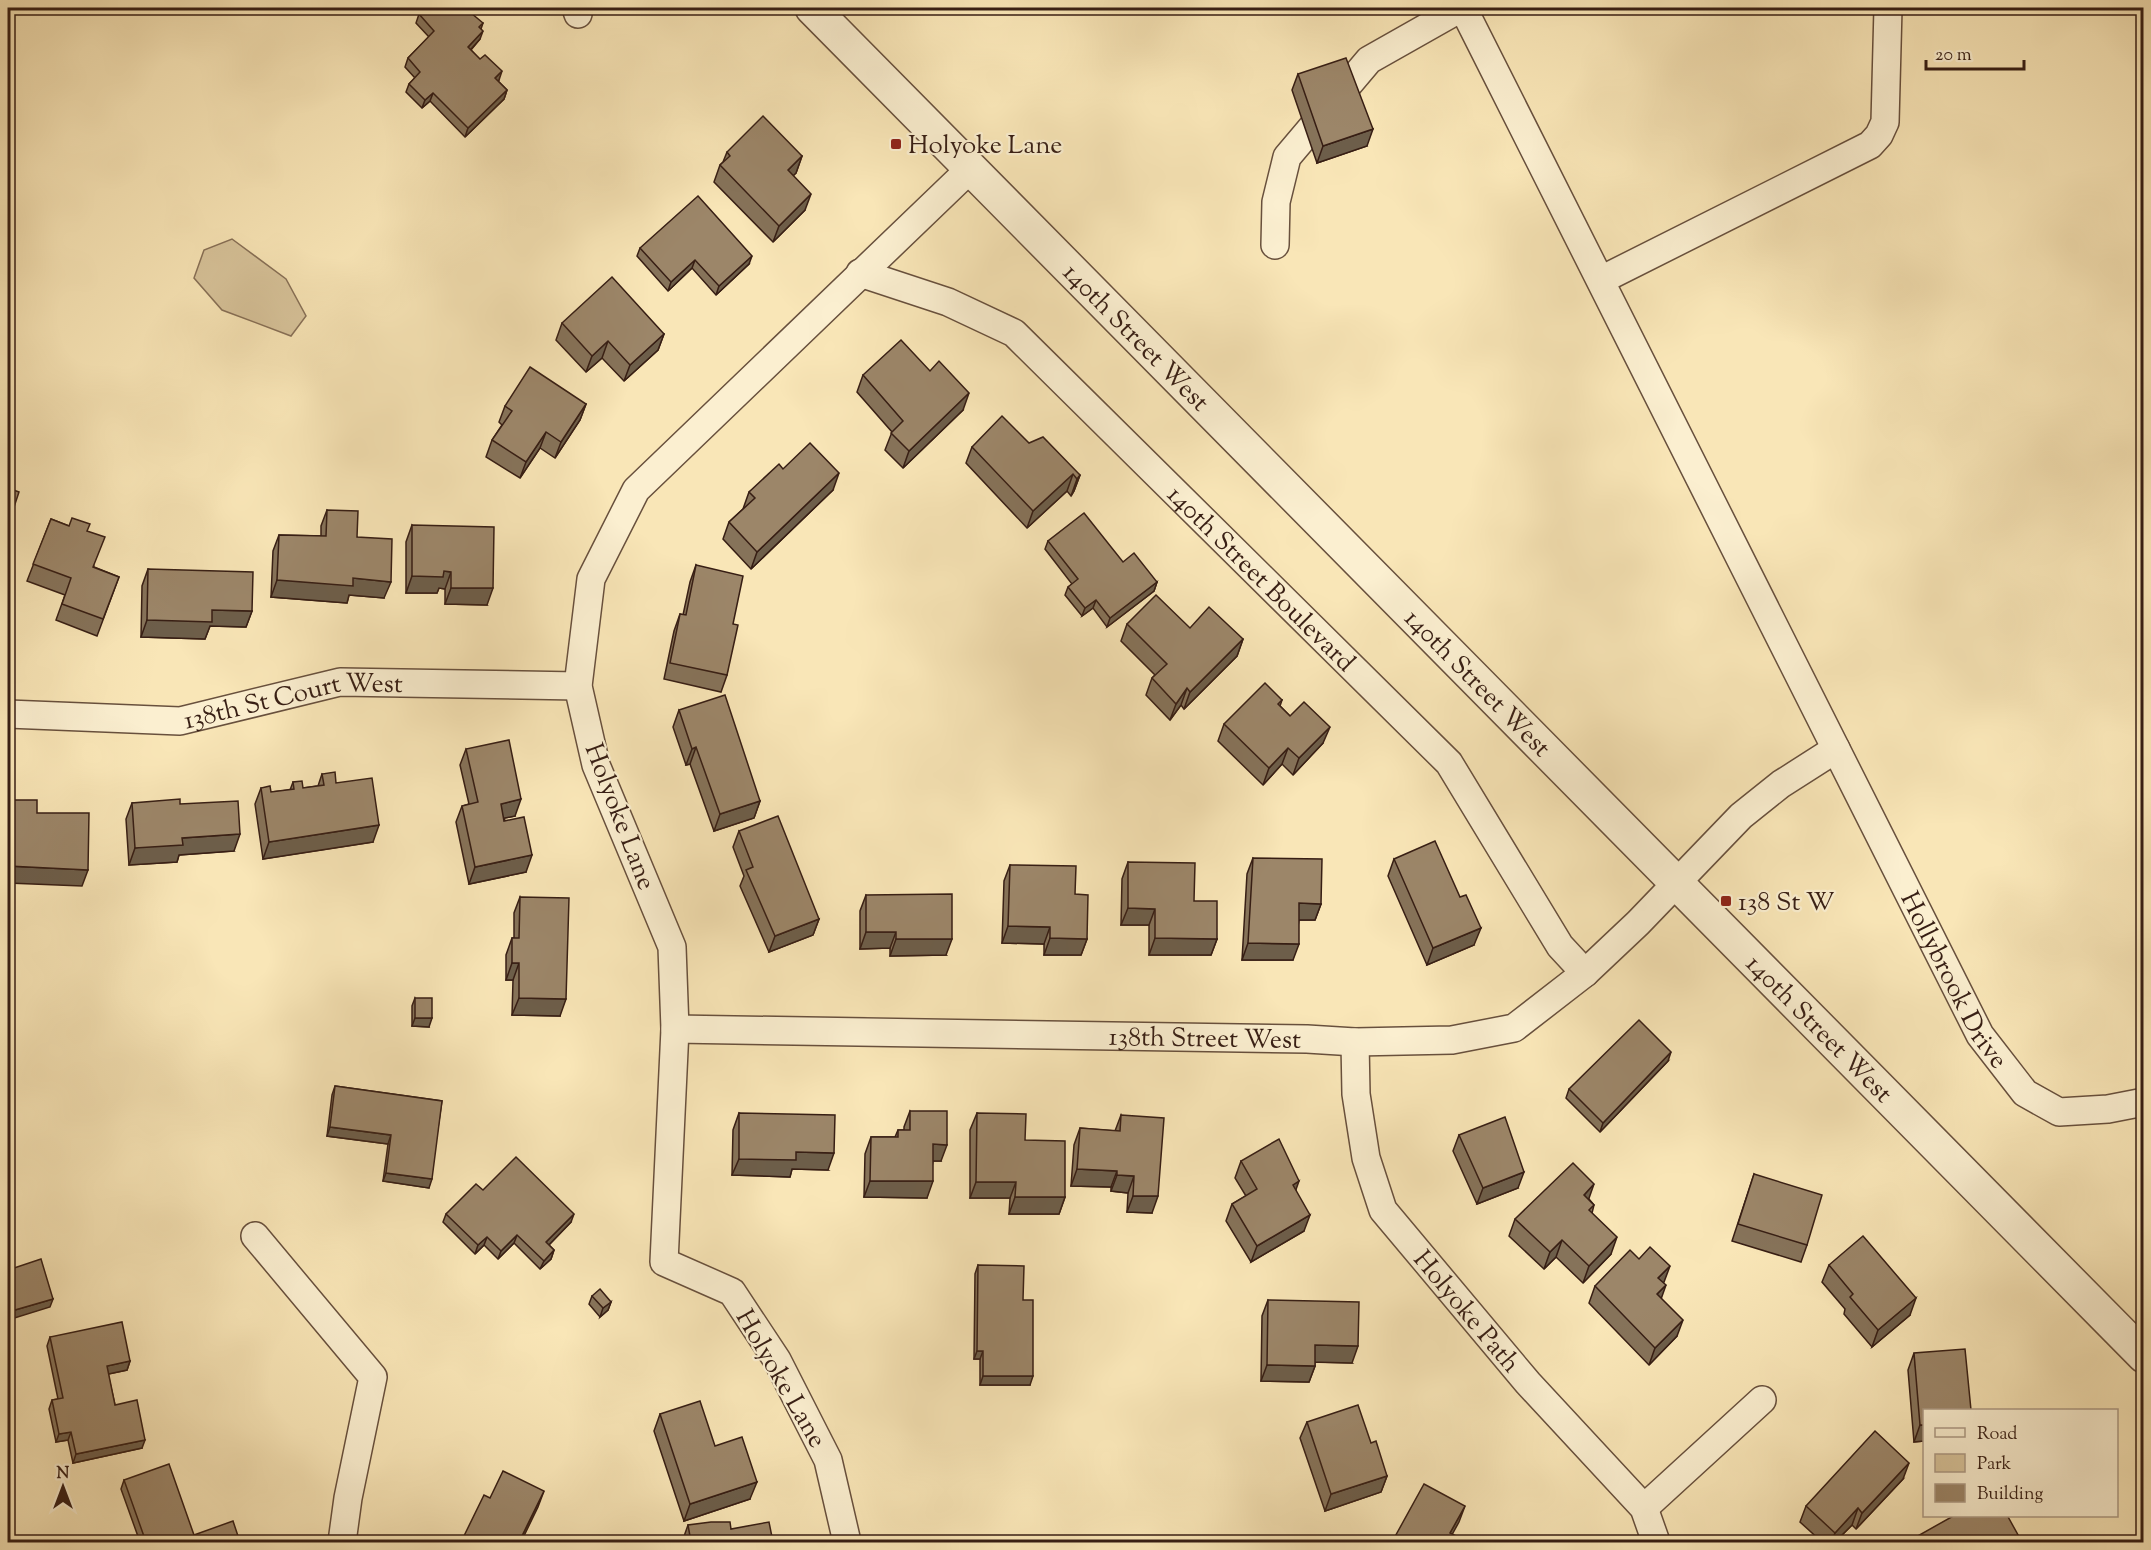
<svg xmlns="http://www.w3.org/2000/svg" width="2151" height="1550" font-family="'Sorts Mill Goudy',serif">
<rect width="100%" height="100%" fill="#f9e6b7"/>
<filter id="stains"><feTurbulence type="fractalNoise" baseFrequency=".00333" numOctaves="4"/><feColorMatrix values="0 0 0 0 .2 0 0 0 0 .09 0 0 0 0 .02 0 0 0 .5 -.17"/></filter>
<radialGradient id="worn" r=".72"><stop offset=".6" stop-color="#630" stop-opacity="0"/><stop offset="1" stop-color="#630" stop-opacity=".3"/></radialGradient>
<polygon fill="#d8c49b" stroke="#887158" stroke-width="1.5" points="232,239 286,279 306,316 291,336 222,310 194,278 204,250"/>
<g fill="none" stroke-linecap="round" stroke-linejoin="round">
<g stroke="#68503d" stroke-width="30">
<g id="minor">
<polyline points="576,8 578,14"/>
<path id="s1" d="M1463,8L1980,1035L2025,1093L2059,1112L2108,1109L2144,1102"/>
<polyline points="1275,245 1276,202 1287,157 1369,60 1461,8"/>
<path id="s2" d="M860,273L948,302L1014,333L1449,763L1560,946L1585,973"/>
<polyline points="1601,280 1870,145 1879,135 1885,122 1888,8"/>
<path id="s3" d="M8,714L180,721L340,682L578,686"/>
<path id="s4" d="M675,1029L1307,1039L1355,1042L1452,1040L1514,1028L1585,973L1638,923L1741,816L1781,784L1836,749"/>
<path id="s5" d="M1355,1042L1356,1094L1366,1158L1383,1210L1528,1383L1644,1508L1656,1542"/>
<polyline points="255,1236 373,1377 348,1498 342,1542"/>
<polyline points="1644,1508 1762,1400"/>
<polyline points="847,1542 828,1460 777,1360 732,1292 664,1262 675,1029 672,947 596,765 578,686 591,579 636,490 970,169"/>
</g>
</g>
<g stroke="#68503d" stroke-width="36">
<g id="tertiary">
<path id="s6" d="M812,8L2144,1356"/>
</g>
</g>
<use href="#minor" stroke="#fbefd0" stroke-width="27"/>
<use href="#tertiary" stroke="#fbefd0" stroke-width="33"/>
</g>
<g fill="#86735a" stroke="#371e14" stroke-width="1.5">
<polygon points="419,14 483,23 481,29 480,39 471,50 499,80 498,81 507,90 504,99 465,137 430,101 422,108 406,92 409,84 415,78 405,67 408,58 429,37 416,23"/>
<polygon points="1298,74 1367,146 1317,163 1292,90"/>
<polygon points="727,152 802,156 796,173 793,175 805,210 773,242 714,182 720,165 723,162"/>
<polygon points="640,248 749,264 716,295 692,268 668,291 637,256"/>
<polygon points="562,323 664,334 658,350 624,381 602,358 586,372 556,340"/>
<polygon points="863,375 963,410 903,468 885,450 892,432 857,392"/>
<polygon points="586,404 580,420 555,458 540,448 520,478 486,457 492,440 502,425 499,422 505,406"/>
<polygon points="1029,443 1080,475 1074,491 1071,496 1067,491 1027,528 966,463 972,447"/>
<polygon points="783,469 833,490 751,569 723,539 729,522 743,509 749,492"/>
<polygon points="327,510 357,537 384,598 349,595 347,603 271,597 273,551 279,535 321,536 321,526"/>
<polygon points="51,519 69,526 87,531 94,567 119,577 97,636 56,620 65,595 27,581"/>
<polygon points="412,525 487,605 445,604 445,589 439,588 437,593 406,593 406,542"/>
<polygon points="1048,541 1123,562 1157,582 1154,591 1107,627 1093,608 1082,616 1065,595 1068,587 1072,584 1045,549"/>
<polygon points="696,565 733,624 727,675 721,692 664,679 674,631 680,614 683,615 690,582"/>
<polygon points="148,569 252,611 246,627 210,626 205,639 141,637 142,586"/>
<polygon points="1127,624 1190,628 1243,639 1237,656 1184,709 1181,705 1170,720 1146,695 1152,678 1155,675 1121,641"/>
<polygon points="1282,700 1280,706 1290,716 1323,743 1293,775 1282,764 1263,785 1218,741 1224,724"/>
<polygon points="679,710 760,801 754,818 714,831 690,764 686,765 673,727"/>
<polygon points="466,749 515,816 504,818 526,872 469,884 456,822 462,806 469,804 460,765"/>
<polygon points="322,774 336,783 373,842 263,859 255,804 261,788 271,792 290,790 293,782 303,788 318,786"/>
<polygon points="132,803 180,804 234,851 179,855 177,862 129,865 126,819"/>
<polygon points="739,831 819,919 813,935 769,952 740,886 744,876 733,847"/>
<polygon points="1253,858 1321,904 1315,920 1299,920 1293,960 1242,960 1247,874"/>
<polygon points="1394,859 1474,945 1427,965 1388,876"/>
<polygon points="1128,862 1194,901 1217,939 1211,955 1149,955 1149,925 1121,925 1122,879"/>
<polygon points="1010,865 1075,894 1087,939 1081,955 1044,955 1044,944 1002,943 1004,881"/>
<polygon points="866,895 946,955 890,956 890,948 860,949 860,911"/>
<polygon points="520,897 560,1016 512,1015 513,980 506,980 506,955 512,938 514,938 514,913"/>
<polygon points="415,998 429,1027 412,1026 412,1006"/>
<polygon points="1668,1061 1600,1132 1566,1098 1569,1089"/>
<polygon points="335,1086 442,1101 429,1188 383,1181 388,1144 327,1136 332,1095"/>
<polygon points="910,1111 941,1161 933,1161 927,1198 864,1197 865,1154 871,1137 895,1137 898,1130 904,1130 904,1127"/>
<polygon points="739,1113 828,1170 792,1169 790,1177 732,1175 733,1130"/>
<polygon points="977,1113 1025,1140 1065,1197 1059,1214 1009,1214 1010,1198 970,1198 970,1130"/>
<polygon points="1121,1115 1152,1213 1127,1212 1128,1193 1111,1191 1111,1187 1071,1186 1074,1145 1080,1128 1115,1131"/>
<polygon points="1459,1135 1518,1188 1477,1204 1453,1151"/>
<polygon points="1241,1161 1296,1190 1304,1231 1251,1262 1226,1221 1232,1204 1246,1196 1235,1178"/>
<polygon points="1754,1174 1807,1245 1801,1262 1732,1241"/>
<polygon points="483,1190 571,1222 549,1245 554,1250 551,1259 540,1269 514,1243 498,1259 484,1245 475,1254 443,1222 446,1214"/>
<polygon points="1589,1199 1594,1205 1592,1213 1611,1254 1583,1283 1556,1257 1544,1269 1509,1236 1515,1219"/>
<polygon points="978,1265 1023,1300 1030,1385 980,1385 980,1359 974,1359 975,1274"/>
<polygon points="1829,1265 1910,1315 1872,1347 1844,1314 1845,1309 1822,1282"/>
<polygon points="1663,1283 1661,1298 1677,1336 1649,1365 1589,1303 1595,1286"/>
<polygon points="592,1296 611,1302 608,1310 600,1317 589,1304"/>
<polygon points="1268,1300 1352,1363 1315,1362 1315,1366 1309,1382 1261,1381 1262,1316"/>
<polygon points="50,1337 130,1361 127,1370 108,1374 115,1405 142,1448 73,1463 68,1440 56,1442 49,1409 52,1400 58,1399 47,1346"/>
<polygon points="1914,1353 1924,1441 1914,1442 1908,1370"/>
<polygon points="660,1414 715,1446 750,1499 684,1521 654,1431"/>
<polygon points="1307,1422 1371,1443 1387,1476 1381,1492 1325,1511 1300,1438"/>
<polygon points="1903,1479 1856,1529 1852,1525 1835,1542 1822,1542 1800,1522 1806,1506"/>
<polygon points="124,1480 194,1535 240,1542 140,1542 121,1489"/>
<polygon points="688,1525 731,1529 773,1542 682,1542"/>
</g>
<g fill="#6d5e4a" stroke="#371e14" stroke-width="1.5">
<polygon points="483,31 480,39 465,56 468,47"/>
<polygon points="502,71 499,80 492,87 495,78"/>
<polygon points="507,90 504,99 465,137 468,128"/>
<polygon points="433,93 430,101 422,108 425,100"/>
<polygon points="1373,129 1367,146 1317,163 1323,146"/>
<polygon points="802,156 796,173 782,187 788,170"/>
<polygon points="811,194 805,210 773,242 779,226"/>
<polygon points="752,256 749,264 716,295 719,286"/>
<polygon points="695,260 692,268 668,291 671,282"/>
<polygon points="664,334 658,350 624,381 630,365"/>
<polygon points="608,341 602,358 586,372 592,356"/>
<polygon points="969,393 963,410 903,468 909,451"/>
<polygon points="586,404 580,420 555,458 561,442"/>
<polygon points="546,432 540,448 520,478 526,462"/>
<polygon points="839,473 833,490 751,569 757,552"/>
<polygon points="1073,474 1067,491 1027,528 1033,511"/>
<polygon points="1080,475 1074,491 1071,496 1077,479"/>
<polygon points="444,571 451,572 445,589 439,588 437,593 406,593 412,576"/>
<polygon points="353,578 391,582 384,598 349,595 347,603 271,597 277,580"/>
<polygon points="1157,582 1154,591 1107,627 1110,618"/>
<polygon points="451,588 493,588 487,605 445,604"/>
<polygon points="1096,600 1093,608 1082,616 1085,608"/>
<polygon points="212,610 252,611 246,627 210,626 205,639 141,637 147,620"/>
<polygon points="1243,639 1237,656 1184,709 1190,692"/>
<polygon points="1187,688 1181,705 1170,720 1176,704"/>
<polygon points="1330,727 1323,743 1293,775 1299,758"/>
<polygon points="696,747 690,764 686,765 692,749"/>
<polygon points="1288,748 1282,764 1263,785 1269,768"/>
<polygon points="521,799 515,816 495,820 501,804"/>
<polygon points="760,801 754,818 714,831 720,814"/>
<polygon points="379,825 373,842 263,859 269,842"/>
<polygon points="240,834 234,851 179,855 177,862 129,865 135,848 182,838"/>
<polygon points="532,855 526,872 469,884 475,867"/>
<polygon points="8,866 88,870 82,886 8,883"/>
<polygon points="1299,903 1321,904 1315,920 1293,920"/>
<polygon points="1128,908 1155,909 1149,925 1121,925"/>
<polygon points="819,919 813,935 769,952 775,936"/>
<polygon points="1008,926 1050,927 1044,944 1002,943"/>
<polygon points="1481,928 1474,945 1427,965 1433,948"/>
<polygon points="866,932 896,932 890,948 860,949"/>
<polygon points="1050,938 1087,939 1081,955 1044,955"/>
<polygon points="1155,938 1217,939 1211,955 1149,955"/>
<polygon points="896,939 952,939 946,955 890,956"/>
<polygon points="1248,943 1299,944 1293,960 1242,960"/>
<polygon points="512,963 519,963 513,980 506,980"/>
<polygon points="519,998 566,999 560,1016 512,1015"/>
<polygon points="415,1018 432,1018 429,1027 412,1026"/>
<polygon points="1671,1052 1668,1061 1600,1132 1603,1123"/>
<polygon points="330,1127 391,1135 388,1144 327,1136"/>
<polygon points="933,1144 947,1145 941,1161 927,1161"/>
<polygon points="796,1152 834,1153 828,1170 792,1169 790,1177 732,1175 739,1159"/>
<polygon points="1077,1169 1117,1171 1111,1187 1071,1186"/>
<polygon points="1524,1172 1518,1188 1477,1204 1483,1188"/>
<polygon points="386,1173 432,1179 429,1188 383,1181"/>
<polygon points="1117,1175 1134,1176 1128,1193 1111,1191"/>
<polygon points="870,1181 933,1181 927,1198 864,1197"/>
<polygon points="1299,1181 1293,1198 1293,1185"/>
<polygon points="976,1182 1016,1182 1010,1198 970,1198"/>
<polygon points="1594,1184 1588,1201 1584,1195"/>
<polygon points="1133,1196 1158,1196 1152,1213 1127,1212"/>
<polygon points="1015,1197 1065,1197 1059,1214 1009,1214"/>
<polygon points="574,1214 571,1222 543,1251 546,1242"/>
<polygon points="1310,1215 1304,1231 1251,1262 1257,1246"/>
<polygon points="517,1235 514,1243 498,1259 501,1251"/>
<polygon points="487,1237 484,1245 475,1254 478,1245"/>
<polygon points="1617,1237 1611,1254 1583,1283 1589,1266"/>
<polygon points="1562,1240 1556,1257 1544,1269 1550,1252"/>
<polygon points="554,1250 551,1259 540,1269 544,1261"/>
<polygon points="1670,1266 1664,1282 1652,1294 1658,1278"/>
<polygon points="1666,1285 1660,1302 1657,1294"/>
<polygon points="1916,1298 1910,1315 1872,1347 1878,1330"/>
<polygon points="53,1299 50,1307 8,1320 8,1312"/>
<polygon points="611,1302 608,1310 600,1317 603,1308"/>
<polygon points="1683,1320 1677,1336 1649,1365 1655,1348"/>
<polygon points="1315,1345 1358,1346 1352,1363 1309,1362"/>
<polygon points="977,1351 983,1351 980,1359 974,1359"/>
<polygon points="130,1361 127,1370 104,1375 107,1366"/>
<polygon points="1267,1365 1315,1366 1309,1382 1261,1381"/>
<polygon points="983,1376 1033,1376 1030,1385 980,1385"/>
<polygon points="1920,1425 1924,1425 1924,1441 1914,1442"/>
<polygon points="71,1432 68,1440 56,1442 59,1434"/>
<polygon points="145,1440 142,1448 73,1463 76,1454"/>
<polygon points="1909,1463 1903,1479 1856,1529 1862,1513"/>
<polygon points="1387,1476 1381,1492 1325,1511 1331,1494"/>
<polygon points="757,1482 750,1499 684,1521 690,1504"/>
<polygon points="544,1491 538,1507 521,1542 519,1542"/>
<polygon points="1465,1506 1459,1522 1448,1542 1450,1533"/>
<polygon points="1858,1508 1852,1525 1835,1542 1831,1542 1835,1533"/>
</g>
<g fill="#9c8669" stroke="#371e14" stroke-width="1.5">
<polygon points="426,8 465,8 483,23 479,27 483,31 468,47 480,59 485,55 502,71 495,78 507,90 468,128 433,93 425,100 409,84 420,72 408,58 434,31 419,14"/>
<polygon points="1346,58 1373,129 1323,146 1298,74"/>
<polygon points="763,116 802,156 788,170 811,194 779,226 720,165 730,156 727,152"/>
<polygon points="698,196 752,256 719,286 695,260 671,282 640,248"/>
<polygon points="612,277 664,334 630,365 608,341 592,356 562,323"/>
<polygon points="901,340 930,371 939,361 969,393 909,451 891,433 903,421 863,375"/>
<polygon points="530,367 586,404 561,442 546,432 526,462 492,440 512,411 505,406"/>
<polygon points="1002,416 1029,443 1043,437 1080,475 1077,479 1073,474 1033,511 972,447"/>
<polygon points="810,443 839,473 757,552 729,522 755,498 749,492 779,464 783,469"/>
<polygon points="8,488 19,492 8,525"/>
<polygon points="327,510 358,511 357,537 392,539 391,582 353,578 353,586 277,580 279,535 326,536"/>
<polygon points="1084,513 1123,562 1134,553 1157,582 1110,618 1096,600 1085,608 1068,587 1078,579 1048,541"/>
<polygon points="72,518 90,524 87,531 105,537 93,567 119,577 103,619 62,604 71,578 33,564 51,519 69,526"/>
<polygon points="412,525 494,527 493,588 451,588 451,572 444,571 443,577 412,576"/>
<polygon points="696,565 743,576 733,624 738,625 727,675 670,663 680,614 686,615"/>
<polygon points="148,569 253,572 252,611 212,610 212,622 147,620"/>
<polygon points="1156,595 1190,628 1209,607 1243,639 1190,692 1187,688 1176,704 1152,678 1167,664 1127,624"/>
<polygon points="1265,683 1282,700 1278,704 1290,716 1304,702 1330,727 1299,758 1288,748 1269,768 1224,724"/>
<polygon points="725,695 760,801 720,814 696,747 692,749 679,710"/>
<polygon points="509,740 521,799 501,804 504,821 524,817 532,855 475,867 462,806 478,802 466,749"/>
<polygon points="335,772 336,783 372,778 379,825 269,842 261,788 270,786 271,792 294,789 293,782 302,781 303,788 324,785 322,774"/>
<polygon points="180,799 180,804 238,801 240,834 182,838 183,845 135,848 132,803"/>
<polygon points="8,800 37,800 37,813 89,813 88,870 8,866"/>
<polygon points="778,816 819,919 775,936 746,870 753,867 739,831"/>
<polygon points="1435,841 1460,897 1466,895 1481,928 1433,948 1394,859"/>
<polygon points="1253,858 1322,859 1321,904 1299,903 1299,944 1248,943"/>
<polygon points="1128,862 1195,863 1194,901 1217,901 1217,939 1155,938 1155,909 1128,908"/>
<polygon points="1010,865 1076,866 1075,894 1088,895 1087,939 1050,938 1050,927 1008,926"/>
<polygon points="952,894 952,939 896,939 896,932 866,932 866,895"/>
<polygon points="520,897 569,898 566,999 519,998 519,963 512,963 512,938 519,938"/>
<rect x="415" y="998" width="17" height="20"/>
<polygon points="1639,1020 1671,1052 1603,1123 1569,1089"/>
<polygon points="335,1086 442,1101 432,1179 386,1173 391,1135 330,1127"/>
<polygon points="910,1111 947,1111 947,1145 933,1144 933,1181 870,1181 871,1137 898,1137 898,1130 910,1130"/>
<polygon points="739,1113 835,1115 834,1153 796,1152 796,1160 739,1159"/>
<polygon points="977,1113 1026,1114 1025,1140 1065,1141 1065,1197 1015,1197 1016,1182 976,1182"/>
<polygon points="1121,1115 1164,1118 1158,1196 1133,1196 1134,1176 1117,1175 1117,1171 1077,1169 1080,1128 1120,1131"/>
<polygon points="1505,1117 1524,1172 1483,1188 1459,1135"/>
<polygon points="1279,1139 1299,1181 1293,1185 1310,1215 1257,1246 1232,1204 1257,1189 1241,1161"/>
<polygon points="516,1157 574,1214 546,1242 554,1250 544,1261 517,1235 501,1251 487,1237 478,1245 446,1214 476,1184 483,1190"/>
<polygon points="1573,1163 1594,1184 1584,1195 1594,1205 1589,1210 1617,1237 1589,1266 1562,1240 1550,1252 1515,1219"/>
<polygon points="1754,1174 1822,1195 1807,1245 1738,1224"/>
<polygon points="1863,1236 1916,1298 1878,1330 1850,1297 1853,1294 1829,1265"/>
<polygon points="1650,1247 1670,1266 1658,1278 1666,1285 1657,1294 1683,1320 1655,1348 1595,1286 1630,1250 1639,1259"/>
<polygon points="41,1259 53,1299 8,1312 8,1270"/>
<polygon points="978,1265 1024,1266 1023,1300 1033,1300 1033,1376 983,1376 983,1351 977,1351"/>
<polygon points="600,1289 611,1302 603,1308 592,1296"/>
<polygon points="1268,1300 1359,1302 1358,1346 1315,1345 1315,1366 1267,1365"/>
<polygon points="122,1322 130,1361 107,1366 115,1405 137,1400 145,1440 76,1454 71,1432 59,1434 52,1400 63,1398 50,1337"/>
<polygon points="1965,1349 1971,1410 1924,1410 1924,1425 1920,1425 1914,1353"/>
<polygon points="700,1401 715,1446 742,1437 757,1482 690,1504 660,1414"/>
<polygon points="1358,1405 1371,1443 1376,1441 1387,1476 1331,1494 1307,1422"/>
<polygon points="1875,1431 1909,1463 1862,1513 1858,1508 1835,1533 1806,1506"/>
<polygon points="169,1464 194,1535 233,1521 240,1542 146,1542 124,1480"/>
<polygon points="503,1471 544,1491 519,1542 461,1542 484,1495 490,1498"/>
<polygon points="1424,1484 1465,1506 1450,1533 1468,1542 1392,1542"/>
<polygon points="1955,1515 2007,1515 2022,1542 1907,1542"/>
<polygon points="711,1522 730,1522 731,1529 769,1522 773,1542 691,1542 688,1525"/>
</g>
<g fill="#8f2418" stroke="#fbefd0" stroke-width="2">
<rect x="890" y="138" width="12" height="12" rx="3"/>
<rect x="1720" y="895" width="12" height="12" rx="3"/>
</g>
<g text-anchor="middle" stroke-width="4.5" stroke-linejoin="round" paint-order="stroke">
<g font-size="26" fill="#371e14" stroke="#fbefd0" text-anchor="start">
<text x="908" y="153">Holyoke Lane</text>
<text x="1738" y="910">138 St W</text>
</g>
<g font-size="26" fill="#371e14" stroke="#fbefd0">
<text dy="9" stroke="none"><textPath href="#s6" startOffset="462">140th Street West</textPath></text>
<text dy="9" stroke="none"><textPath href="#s2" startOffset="514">140th Street Boulevard</textPath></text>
<text dy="9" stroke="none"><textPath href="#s6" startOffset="948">140th Street West</textPath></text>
<text dy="9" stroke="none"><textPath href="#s3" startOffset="288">138th St Court West</textPath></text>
<text transform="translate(621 816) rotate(69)" y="9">Holyoke Lane</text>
<text dy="9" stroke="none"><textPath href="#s1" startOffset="1089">Hollybrook Drive</textPath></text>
<text dy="9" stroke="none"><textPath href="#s6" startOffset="1434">140th Street West</textPath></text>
<text dy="9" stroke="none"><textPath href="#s4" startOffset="530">138th Street West</textPath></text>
<text dy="9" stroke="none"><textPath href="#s5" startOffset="303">Holyoke Path</textPath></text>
<text transform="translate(782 1378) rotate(60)" y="9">Holyoke Lane</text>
</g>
</g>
<rect width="2151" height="1550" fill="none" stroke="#f9e6b7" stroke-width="30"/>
<rect x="9" y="9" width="2133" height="1532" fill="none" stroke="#371e14" stroke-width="3"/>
<rect x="15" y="15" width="2121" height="1520" fill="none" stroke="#371e14" stroke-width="1.5"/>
<rect x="1923" y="1409" width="195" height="108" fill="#fbefd0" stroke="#ad9b85" stroke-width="1.5"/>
<rect x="1935" y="1428" width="30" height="9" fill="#fbefd0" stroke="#ad9b85" stroke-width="1.5"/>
<text x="1977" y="1439" font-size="18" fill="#371e14">Road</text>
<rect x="1935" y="1454" width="30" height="18" fill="#d8c49b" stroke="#ad9b85" stroke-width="1.5"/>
<text x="1977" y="1469" font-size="18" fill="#371e14">Park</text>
<rect x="1935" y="1484" width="30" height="18" fill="#9c8669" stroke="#ad9b85" stroke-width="1.5"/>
<text x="1977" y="1499" font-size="18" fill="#371e14">Building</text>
<g transform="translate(63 1487)" stroke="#fbefd0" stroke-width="4.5" paint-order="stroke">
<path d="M0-4.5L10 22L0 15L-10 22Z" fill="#371e14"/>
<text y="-9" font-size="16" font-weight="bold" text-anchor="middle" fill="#371e14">N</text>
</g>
<path d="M1926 60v9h98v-9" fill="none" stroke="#371e14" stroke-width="3"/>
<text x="1935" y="60" font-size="18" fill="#371e14" stroke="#fbefd0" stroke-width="4.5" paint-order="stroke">20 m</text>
<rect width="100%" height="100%" filter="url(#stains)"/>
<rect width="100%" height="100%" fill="url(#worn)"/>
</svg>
